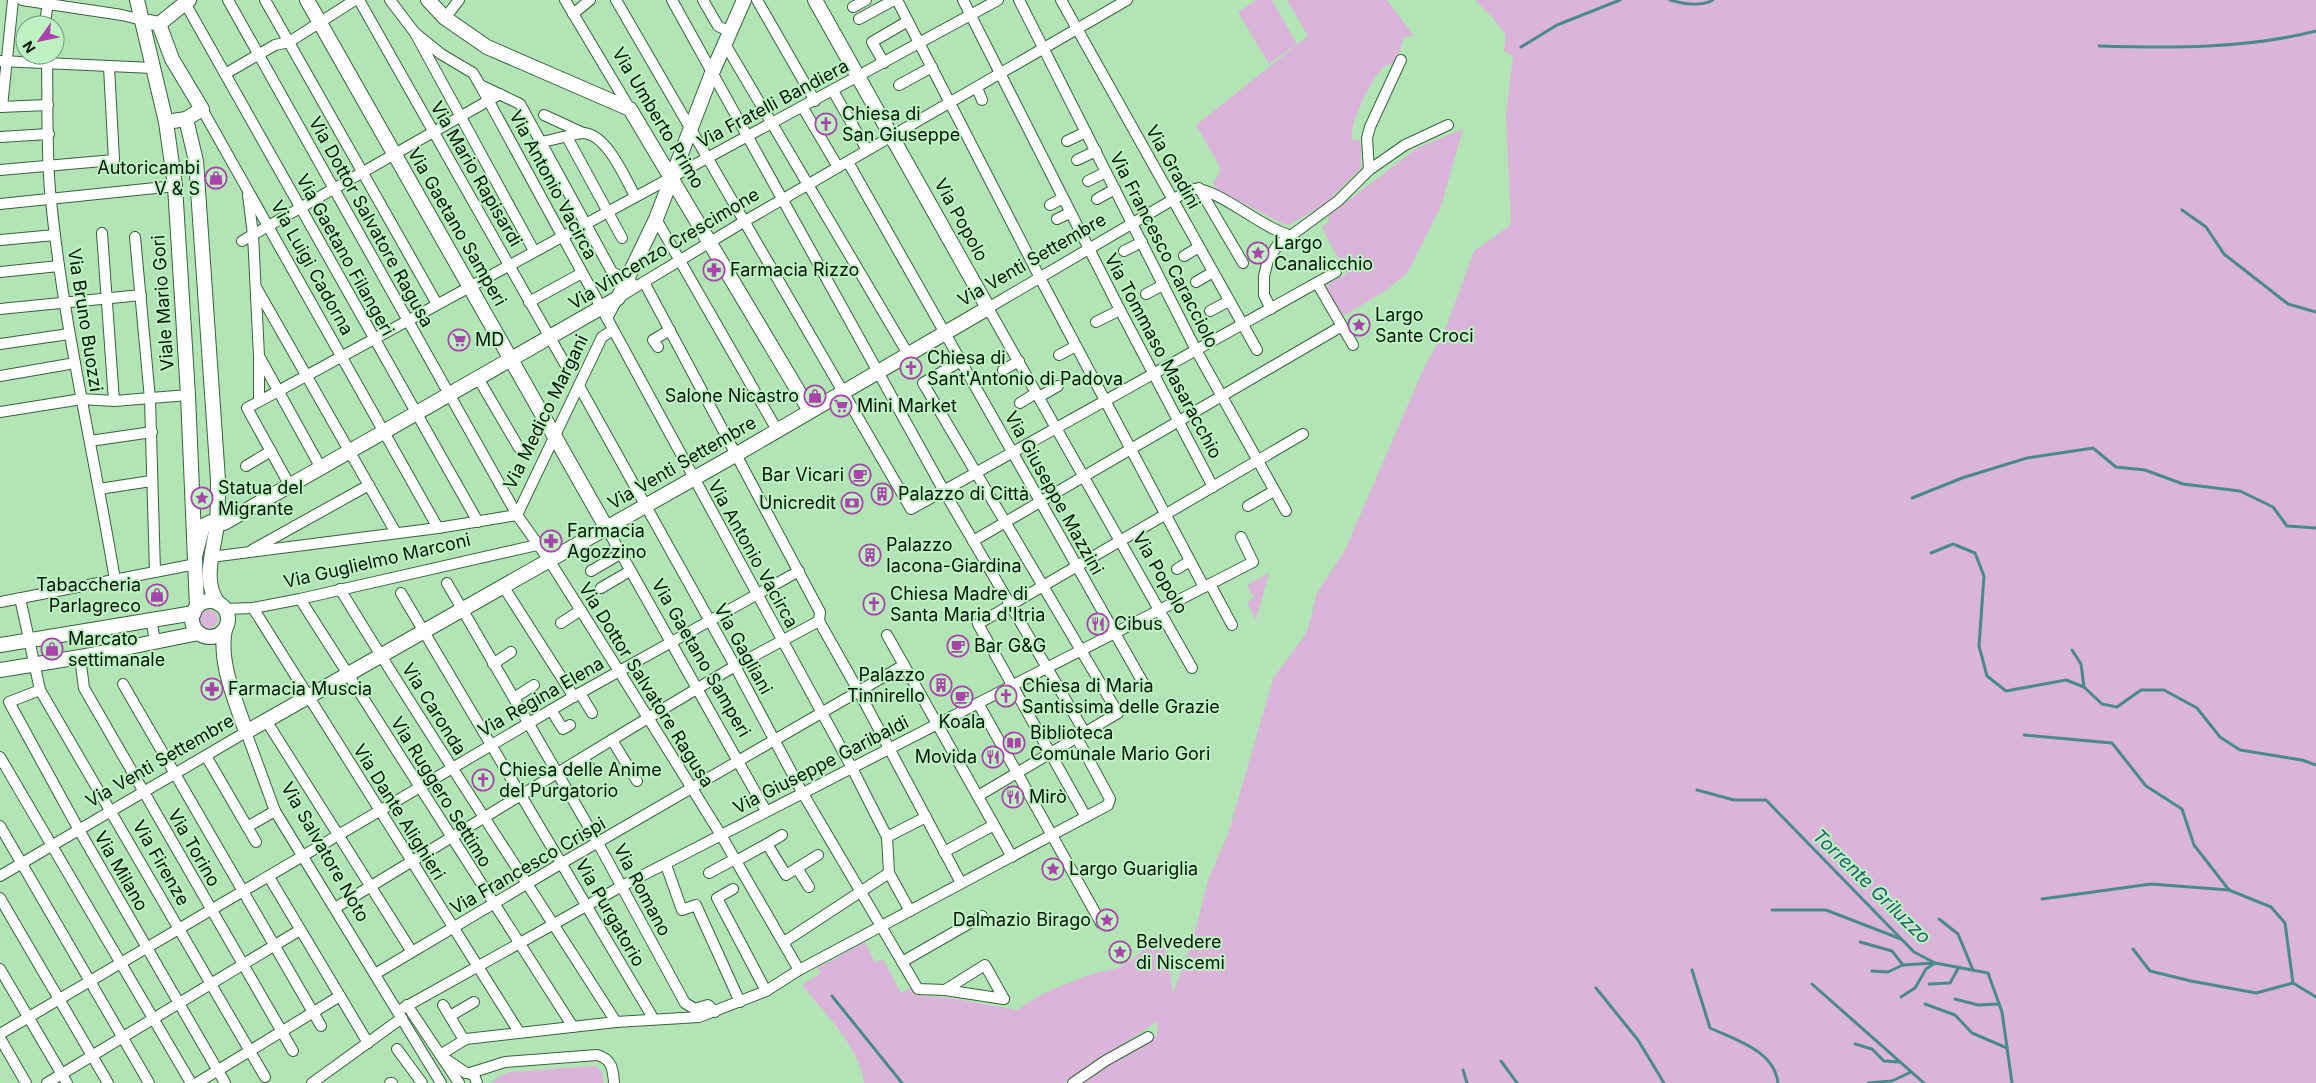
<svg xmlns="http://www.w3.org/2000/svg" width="2316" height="1083" font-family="Inter,sans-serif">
<rect width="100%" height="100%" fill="#b2e4b6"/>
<g fill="#dbb4da">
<polygon points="1257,0 1272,0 1297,44 1269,64 1238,12"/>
<path d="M1287,0H1387L1414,36L1404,37C1402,43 1399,57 1394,62C1390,65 1384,65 1381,70C1370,82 1349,124 1352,140H1359L1361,144V168L1325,204L1289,225L1281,223L1216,189L1213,183L1220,172L1219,165L1196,125L1308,36Z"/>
<path d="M1475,0H2316V1083H1080L1106,1064L1157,1035L1158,1021L1064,1083H864C860,1047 824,1013 802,985L821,973L818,968L865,942L875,963L883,959L901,993L910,988L915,995L951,998L1017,1010L1042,994L1088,975L1118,968L1132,960L1160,934L1169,962L1173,994L1195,932L1208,880L1228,834L1273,679L1307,632L1317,593L1345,550L1423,370L1445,330L1474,251L1511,225L1506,114L1513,56L1504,51L1506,35L1491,16Z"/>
<polygon points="1463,129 1441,206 1408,272 1388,289 1342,317 1325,286 1346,274 1322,227 1329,221 1328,216 1417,148"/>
<polygon points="1269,573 1256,620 1247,602 1254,598 1247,585"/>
<circle cx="209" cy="619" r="9"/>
<polygon points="596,1066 602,1072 604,1083 491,1083 499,1076 510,1072"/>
</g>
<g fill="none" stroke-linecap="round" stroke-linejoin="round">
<g stroke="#4a8a8d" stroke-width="3">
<path d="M1670,0C1684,4 1701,7 1713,0"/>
<path d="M2099,46C2172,48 2245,49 2316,31"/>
<polyline points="1521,47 1557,25 1620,0"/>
<polyline points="2182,210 2206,227 2224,254 2288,304 2316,312"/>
<polyline points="1912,498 1962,478 2027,458 2093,448 2116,467 2145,470 2183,484 2240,491 2273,507 2287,526 2316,528"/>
<polyline points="1931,553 1953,544 1975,553 1984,576 1979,646 1987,676 2006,691 2066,680 2084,687 2102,704 2117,707 2141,690 2164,690 2197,708 2220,737 2240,750 2302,760 2316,765"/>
<polyline points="2072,650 2081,664 2084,687"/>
<polyline points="2024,735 2112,743 2146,786 2182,809 2194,845 2229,890"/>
<polyline points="1697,790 1734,800 1766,800 1914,952 1935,963 1988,973 2002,1012 2012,1083"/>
<polyline points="2042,899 2151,884 2229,890 2271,907 2285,923 2293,983 2316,997"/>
<polyline points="1772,910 1826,910 1901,939"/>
<polyline points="1939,919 1958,934 1973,970"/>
<polyline points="1860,942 1892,951 1903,965 1934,963"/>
<polyline points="2133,949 2150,971 2191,981 2256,993 2293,983"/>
<path d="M1692,970L1710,1028C1735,1040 1774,1050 1778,1083"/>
<polyline points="1872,971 1888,972 1903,965"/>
<polyline points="1812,984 1924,1083"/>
<polyline points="1929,984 1950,983 1959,967"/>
<polyline points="1596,988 1638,1040 1664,1083"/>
<polyline points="832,996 902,1083"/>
<polyline points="1901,997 1915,988 1926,969 1935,963"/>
<polyline points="1955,999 1978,1005 1999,1004"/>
<polyline points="1925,1004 1955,1015 1972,1033 2007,1048"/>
<polyline points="1855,1044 1872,1049 1884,1061 1899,1062"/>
<polyline points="1501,1061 1517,1083"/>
<polyline points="1463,1070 1467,1083"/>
<polyline points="1868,1083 1892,1081 1911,1072"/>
</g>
<g stroke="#36633b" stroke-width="12">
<g id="street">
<polyline points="22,0 122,15 142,20"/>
<polyline points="228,0 517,515 549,560 619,671 721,835 799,970"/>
<polyline points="265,0 437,304"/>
<polyline points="359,0 565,364"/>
<polyline points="390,0 415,33 534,251"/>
<polyline points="565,0 630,109"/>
<polyline points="616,0 911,509 1336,272"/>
<polyline points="672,0 944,491 1085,733"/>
<polyline points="703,0 718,26 730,32"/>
<polyline points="757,0 815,101"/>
<polyline points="897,0 1039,276 1204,587"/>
<polyline points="963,0 1120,310 1213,487"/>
<polyline points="1019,0 1196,350 1286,511"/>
<polyline points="1061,0 1257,350"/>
<polyline points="185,3 478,522"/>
<polyline points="853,7 866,0"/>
<polyline points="573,14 590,0"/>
<polyline points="445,18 459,0"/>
<polyline points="859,19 894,0"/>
<polyline points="45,25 48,0"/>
<polyline points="415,33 441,54 473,73 480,85 852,768 887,837 889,873 910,911"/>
<polyline points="725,44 908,354"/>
<polyline points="0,61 153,68"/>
<polyline points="884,63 872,42 908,21"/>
<path d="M47,64C48,109 46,156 51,201C64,328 94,453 115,580"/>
<polyline points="225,74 275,45 289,42 355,0"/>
<polyline points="480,85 520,104 612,272 632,283"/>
<polyline points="899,85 932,67"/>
<polyline points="977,88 982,100"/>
<polyline points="833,91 867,150"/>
<polyline points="0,107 48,105"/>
<polyline points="2,107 13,0"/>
<polyline points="803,108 838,167"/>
<polyline points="202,109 438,528"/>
<polyline points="544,115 583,133"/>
<polyline points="0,137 49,134"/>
<polyline points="567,137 622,238"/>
<polyline points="1067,141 1086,132"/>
<path d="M541,142C550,141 576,133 583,133C607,134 625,178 635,196"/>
<polyline points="1077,160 1096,151"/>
<polyline points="848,162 1146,688"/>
<polyline points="0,170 114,160 109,67"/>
<polyline points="1369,170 1367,138 1370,127 1401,60"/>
<polyline points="1088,181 1106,172"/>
<polyline points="1199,188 1243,263"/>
<polyline points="248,195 253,235 259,356 321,468"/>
<polyline points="1097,199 1115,189"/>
<polyline points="0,204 175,186"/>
<polyline points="1050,205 1063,198"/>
<polyline points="656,219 777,430"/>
<polyline points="1057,219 1070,213"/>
<polyline points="102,233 114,401"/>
<polyline points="135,237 150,399 155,572"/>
<polyline points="0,240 55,235"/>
<polyline points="242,241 500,94"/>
<polyline points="1124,251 1142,242"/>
<polyline points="1257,255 1268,260"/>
<polyline points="1184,256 1199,247"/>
<polyline points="0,272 59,266"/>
<polyline points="644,282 820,612 819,621"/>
<polyline points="1196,282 1213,272"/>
<polyline points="1317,283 1353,345"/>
<polyline points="257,289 396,533"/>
<polyline points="1146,294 1163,285"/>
<polyline points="529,302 582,273"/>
<polyline points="0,309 141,295"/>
<polyline points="1271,309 1264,295 1264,276 1268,260 1277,246 1338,201 1369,170 1405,145 1448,125"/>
<polyline points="1210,311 1229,301"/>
<polyline points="607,318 618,298 644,282 745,221 1127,0"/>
<polyline points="1096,322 1120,310"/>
<polyline points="0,344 69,334"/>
<polyline points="658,347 653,340 670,330"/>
<polyline points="1059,355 1076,346"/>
<polyline points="961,361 923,383 1118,713 978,796"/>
<polyline points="1003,370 1019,361"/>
<polyline points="0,376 75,363"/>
<polyline points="478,378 519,448"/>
<polyline points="579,386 735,666 802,792 918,989 945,990 1004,999"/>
<polyline points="1039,397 1058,386"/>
<polyline points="259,401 259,357"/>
<polyline points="1020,403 1036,393"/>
<polyline points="0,412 82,399 114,401 188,395"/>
<polyline points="90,441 152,432"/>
<polyline points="246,466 271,451"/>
<polyline points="290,486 247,408 998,0"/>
<polyline points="99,489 151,481"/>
<polyline points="1248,506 1274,491"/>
<polyline points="606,527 766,811"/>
<polyline points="973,541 1342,326"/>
<polyline points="252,550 369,485"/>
<polyline points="211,557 438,528 517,515 602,337 613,330"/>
<polyline points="1177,569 1190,561"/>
<polyline points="591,571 620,554"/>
<polyline points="447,583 598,843 685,1003 695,1009 708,1005 715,1012"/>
<polyline points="1210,584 1232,625"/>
<polyline points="503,586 574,697"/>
<polyline points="601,588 630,571"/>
<path d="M340,589C429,736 524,877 616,1022"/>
<polyline points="401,593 653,1018"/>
<polyline points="20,598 40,690 265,1077"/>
<polyline points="300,599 573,1027"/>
<polyline points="0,602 196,564"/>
<polyline points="253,608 519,1032"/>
<polyline points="225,609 253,608 300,599 537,545"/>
<polyline points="151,618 155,642"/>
<polyline points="819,621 859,692 961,883"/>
<polyline points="561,623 581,610"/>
<polyline points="887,635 1012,857"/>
<polyline points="80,657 84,688 293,1051"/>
<polyline points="493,664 511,652"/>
<path d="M1192,668L988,308L1191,189C1216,186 1261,228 1289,235"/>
<polyline points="123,684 321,1026"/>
<polyline points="40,690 9,702 79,830 225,1083"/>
<polyline points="580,693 592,713"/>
<polyline points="514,698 534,685"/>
<polyline points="978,703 1101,923"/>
<polyline points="551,710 563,729 570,725"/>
<polyline points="267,722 412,952"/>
<polyline points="612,740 637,781"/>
<polyline points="206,756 256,842"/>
<polyline points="0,757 191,1083"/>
<polyline points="583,758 590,768"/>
<polyline points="1086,817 978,624 1303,434"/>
<polyline points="0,826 149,1083"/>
<polyline points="247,827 275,811"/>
<polyline points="887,837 926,817"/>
<polyline points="767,844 782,835"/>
<polyline points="944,852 994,825"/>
<polyline points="736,861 767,844 786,875 818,855"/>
<polyline points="666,865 682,910 696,905 740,1002"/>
<polyline points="797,868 809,887"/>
<polyline points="709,873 735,859"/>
<polyline points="0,876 246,732 275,811 441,1083"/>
<polyline points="269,877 368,1043"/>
<polyline points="733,889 717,898 766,991"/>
<polyline points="0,898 108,1083"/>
<polyline points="335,908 648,718 735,666 819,621"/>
<polyline points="784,942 889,873"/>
<polyline points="902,962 982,916"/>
<polyline points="0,969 67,1083"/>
<polyline points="375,974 562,863 904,665"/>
<polyline points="945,990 985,965 1004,999"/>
<polyline points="407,1005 459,1083"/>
<polyline points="443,1005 464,1040"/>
<polyline points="398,1011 622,886 1253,562 1241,537"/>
<polyline points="450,1016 474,1002"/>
<polyline points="0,1034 580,693 799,571"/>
<polyline points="0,1038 26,1083"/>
<polyline points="397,1049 422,1083"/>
<polyline points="440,1055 466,1039 616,1022 699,1017 766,991 799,970 1108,805 1110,799 1077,738"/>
<polyline points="447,1060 466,1073"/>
<polyline points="467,1073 474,1075 477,1083"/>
<path d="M470,1073L505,1062L597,1055C612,1059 613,1069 614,1083"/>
<polyline points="47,1083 300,930"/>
<polyline points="197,1083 340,996"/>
<polyline points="312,1083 402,1018"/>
<polyline points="390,1083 392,1083"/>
<polyline points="1073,1083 1105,1061 1148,1037"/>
</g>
</g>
<g stroke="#36633b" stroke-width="16">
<g id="secondary">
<polyline points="137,0 166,122 175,186 188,395 197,607"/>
<polyline points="307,0 606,527"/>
<polyline points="428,0 445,18 487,47 630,109 810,411"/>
<polyline points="150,22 159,24 189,0"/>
<polyline points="159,24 172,59 202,109 186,119 166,122"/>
<path d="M186,119L196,161L218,480C218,495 218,509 217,524C214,549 201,583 219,604"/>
<polyline points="195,556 203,526 211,522 224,523 618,298 656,219 712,73 744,0"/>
<circle cx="210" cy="619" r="18"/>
<path d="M225,629C218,662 236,701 246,732L737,454L988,308L815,0"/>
<polyline points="0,645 194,613"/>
<polyline points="0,670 80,657 199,633"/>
</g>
</g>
<use href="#street" stroke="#fff" stroke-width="10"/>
<use href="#secondary" stroke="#fff" stroke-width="14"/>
</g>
<defs>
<g id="church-ring" transform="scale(1.125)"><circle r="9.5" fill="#bff2c3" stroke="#a844aa" stroke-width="1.5"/><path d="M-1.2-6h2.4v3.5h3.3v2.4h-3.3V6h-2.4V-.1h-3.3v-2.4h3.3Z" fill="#a844aa"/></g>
<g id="shop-ring" transform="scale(1.125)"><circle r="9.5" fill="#bff2c3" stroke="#a844aa" stroke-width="1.5"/><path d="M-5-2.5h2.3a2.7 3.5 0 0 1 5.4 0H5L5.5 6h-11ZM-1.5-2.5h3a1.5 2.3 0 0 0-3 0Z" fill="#a844aa"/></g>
<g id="sight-ring" transform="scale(1.125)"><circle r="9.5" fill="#bff2c3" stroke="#a844aa" stroke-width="1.5"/><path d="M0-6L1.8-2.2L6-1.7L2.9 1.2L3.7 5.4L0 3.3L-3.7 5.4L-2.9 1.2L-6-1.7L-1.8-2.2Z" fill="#a844aa"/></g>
<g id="pharmacy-ring" transform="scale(1.125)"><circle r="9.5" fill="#bff2c3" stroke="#a844aa" stroke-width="1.5"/><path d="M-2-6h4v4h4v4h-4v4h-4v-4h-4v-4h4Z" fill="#a844aa"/></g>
<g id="supermarket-ring" transform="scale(1.125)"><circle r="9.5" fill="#bff2c3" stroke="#a844aa" stroke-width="1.5"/><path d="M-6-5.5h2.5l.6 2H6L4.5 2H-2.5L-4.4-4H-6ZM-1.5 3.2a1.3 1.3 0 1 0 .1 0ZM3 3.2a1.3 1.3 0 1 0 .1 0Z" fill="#a844aa"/></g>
<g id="cafe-ring" transform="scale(1.125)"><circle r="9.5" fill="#bff2c3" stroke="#a844aa" stroke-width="1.5"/><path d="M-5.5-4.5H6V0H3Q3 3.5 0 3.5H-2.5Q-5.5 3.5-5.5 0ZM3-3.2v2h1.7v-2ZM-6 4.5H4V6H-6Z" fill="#a844aa"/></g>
<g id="building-ring" transform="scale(1.125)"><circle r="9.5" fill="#bff2c3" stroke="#a844aa" stroke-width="1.5"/><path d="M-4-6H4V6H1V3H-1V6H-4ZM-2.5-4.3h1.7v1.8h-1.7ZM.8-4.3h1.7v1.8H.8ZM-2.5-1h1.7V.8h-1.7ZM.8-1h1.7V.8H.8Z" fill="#a844aa"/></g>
<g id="bank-ring" transform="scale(1.125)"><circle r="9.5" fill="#bff2c3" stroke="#a844aa" stroke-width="1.5"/><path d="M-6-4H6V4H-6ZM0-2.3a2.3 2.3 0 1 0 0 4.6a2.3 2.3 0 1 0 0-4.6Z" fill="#a844aa"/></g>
<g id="restaurant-ring" transform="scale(1.125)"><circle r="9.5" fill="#bff2c3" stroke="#a844aa" stroke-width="1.5"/><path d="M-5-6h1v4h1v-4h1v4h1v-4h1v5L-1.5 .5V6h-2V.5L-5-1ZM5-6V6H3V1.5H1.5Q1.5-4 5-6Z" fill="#a844aa"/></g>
<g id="library-ring" transform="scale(1.125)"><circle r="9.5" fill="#bff2c3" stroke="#a844aa" stroke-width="1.5"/><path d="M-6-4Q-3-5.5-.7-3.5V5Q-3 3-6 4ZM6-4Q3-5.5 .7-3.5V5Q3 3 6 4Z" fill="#a844aa"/></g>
</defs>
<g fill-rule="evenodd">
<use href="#church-ring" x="826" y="124"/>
<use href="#shop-ring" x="216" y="178"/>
<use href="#sight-ring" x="1258" y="253"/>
<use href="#pharmacy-ring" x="714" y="270"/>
<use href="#sight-ring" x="1359" y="325"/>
<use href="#supermarket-ring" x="459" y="340"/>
<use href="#church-ring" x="911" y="368"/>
<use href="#shop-ring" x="815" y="396"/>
<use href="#supermarket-ring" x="841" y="406"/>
<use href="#cafe-ring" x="860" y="475"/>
<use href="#building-ring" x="882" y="494"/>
<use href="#sight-ring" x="202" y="498"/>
<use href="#bank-ring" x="852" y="503"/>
<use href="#pharmacy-ring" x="551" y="541"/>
<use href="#building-ring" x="870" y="555"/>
<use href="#shop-ring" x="157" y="595"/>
<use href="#church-ring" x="874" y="604"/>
<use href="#restaurant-ring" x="1098" y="624"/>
<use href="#cafe-ring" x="958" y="646"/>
<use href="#shop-ring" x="52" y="649"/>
<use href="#building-ring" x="941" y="685"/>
<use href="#pharmacy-ring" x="212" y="689"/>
<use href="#church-ring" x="1006" y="696"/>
<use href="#cafe-ring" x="962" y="697"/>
<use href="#library-ring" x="1014" y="743"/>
<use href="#restaurant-ring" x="993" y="757"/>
<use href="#church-ring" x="483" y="780"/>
<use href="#restaurant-ring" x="1013" y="797"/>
<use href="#sight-ring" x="1053" y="869"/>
<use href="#sight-ring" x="1107" y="920"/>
<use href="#sight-ring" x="1120" y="952"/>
</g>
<g text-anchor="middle" stroke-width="4" stroke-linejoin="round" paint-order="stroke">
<g font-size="18" fill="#041606" stroke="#bff2c3">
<text transform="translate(773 104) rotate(-28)" y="6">Via Fratelli Bandiera</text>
<text transform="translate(658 118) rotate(59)" y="6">Via Umberto Primo</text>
<text transform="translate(1173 167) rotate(61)" y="6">Via Gradini</text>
<text transform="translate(476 174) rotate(60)" y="6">Via Mario Rapisardi</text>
<text transform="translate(553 185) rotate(62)" y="6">Via Antonio Vacirca</text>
<text transform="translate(961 220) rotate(61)" y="6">Via Popolo</text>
<text transform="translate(371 222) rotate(61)" y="6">Via Dottor Salvatore Ragusa</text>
<text transform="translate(457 227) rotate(60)" y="6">Via Gaetano Samperi</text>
<text transform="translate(664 249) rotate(-31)" y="6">Via Vincenzo Crescimone</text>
<text transform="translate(1164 250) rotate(63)" y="6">Via Francesco Caracciolo</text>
<text transform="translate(345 255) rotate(61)" y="6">Via Gaetano Filangeri</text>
<text transform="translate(1032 260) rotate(-30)" y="6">Via Venti Settembre</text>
<text transform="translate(312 268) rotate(61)" y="6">Via Luigi Cadorna</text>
<text transform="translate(163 303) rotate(-94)" y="6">Viale Mario Gori</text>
<text transform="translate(85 320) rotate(81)" y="6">Via Bruno Buozzi</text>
<text transform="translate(1163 356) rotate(62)" y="6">Via Tommaso Masaracchio</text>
<text transform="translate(546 412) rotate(-64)" y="6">Via Medico Margani</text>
<text transform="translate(682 463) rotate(-30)" y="6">Via Venti Settembre</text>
<text transform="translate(1054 493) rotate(61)" y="6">Via Giuseppe Mazzini</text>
<text transform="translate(753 554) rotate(61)" y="6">Via Antonio Vacirca</text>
<text transform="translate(377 561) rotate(-13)" y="6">Via Guglielmo Marconi</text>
<text transform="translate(1160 573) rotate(60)" y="6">Via Popolo</text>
<text transform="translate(743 649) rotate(61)" y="6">Via Gagliani</text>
<text transform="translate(701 658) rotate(60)" y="6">Via Gaetano Samperi</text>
<text transform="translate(646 685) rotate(58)" y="6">Via Dottor Salvatore Ragusa</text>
<text transform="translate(541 697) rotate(-30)" y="6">Via Regina Elena</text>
<text transform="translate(434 709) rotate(58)" y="6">Via Caronda</text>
<text transform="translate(160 761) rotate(-30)" y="6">Via Venti Settembre</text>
<text transform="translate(821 765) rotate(-27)" y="6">Via Giuseppe Garibaldi</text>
<text transform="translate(441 792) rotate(58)" y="6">Via Ruggero Settimo</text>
<text transform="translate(399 812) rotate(58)" y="6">Via Dante Alighieri</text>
<text transform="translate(194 848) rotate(60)" y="6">Via Torino</text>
<text transform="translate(325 852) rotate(60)" y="6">Via Salvatore Noto</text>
<text transform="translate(161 863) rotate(60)" y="6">Via Firenze</text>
<text transform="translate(528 866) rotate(-30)" y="6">Via Francesco Crispi</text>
<text transform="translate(121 871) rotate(60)" y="6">Via Milano</text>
<text transform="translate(642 890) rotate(62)" y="6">Via Romano</text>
<text transform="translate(610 913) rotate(60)" y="6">Via Purgatorio</text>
</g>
<g font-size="18" fill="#041606" stroke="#bff2c3" text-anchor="start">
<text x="842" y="120">Chiesa di<tspan x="842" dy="21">San Giuseppe</tspan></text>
<text x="200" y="174" text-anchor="end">Autoricambi<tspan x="200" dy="21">V &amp; S</tspan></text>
<text x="1274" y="249">Largo<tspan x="1274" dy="21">Canalicchio</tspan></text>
<text x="730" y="276">Farmacia Rizzo</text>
<text x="1375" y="321">Largo<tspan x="1375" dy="21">Sante Croci</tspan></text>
<text x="475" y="346">MD</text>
<text x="927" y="364">Chiesa di<tspan x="927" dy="21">Sant'Antonio di Padova</tspan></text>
<text x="799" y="402" text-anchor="end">Salone Nicastro</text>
<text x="857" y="412">Mini Market</text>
<text x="844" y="481" text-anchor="end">Bar Vicari</text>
<text x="218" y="494">Statua del<tspan x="218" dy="21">Migrante</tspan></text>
<text x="898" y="500">Palazzo di Città</text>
<text x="836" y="509" text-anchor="end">Unicredit</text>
<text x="567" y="537">Farmacia<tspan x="567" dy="21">Agozzino</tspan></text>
<text x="886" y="551">Palazzo<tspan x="886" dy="21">Iacona-Giardina</tspan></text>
<text x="141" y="591" text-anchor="end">Tabaccheria<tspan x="141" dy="21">Parlagreco</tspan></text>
<text x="890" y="600">Chiesa Madre di<tspan x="890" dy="21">Santa Maria d'Itria</tspan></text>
<text x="1114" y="630">Cibus</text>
<text x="68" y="645">Marcato<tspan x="68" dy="21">settimanale</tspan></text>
<text x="974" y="652">Bar G&amp;G</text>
<text x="925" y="681" text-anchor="end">Palazzo<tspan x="925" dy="21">Tinnirello</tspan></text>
<text x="1022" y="692">Chiesa di Maria<tspan x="1022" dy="21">Santissima delle Grazie</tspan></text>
<text x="228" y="695">Farmacia Muscia</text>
<text x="962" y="728" text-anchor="middle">Koala</text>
<text x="1030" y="739">Biblioteca<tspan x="1030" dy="21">Comunale Mario Gori</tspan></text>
<text x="977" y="763" text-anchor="end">Movida</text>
<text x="499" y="776">Chiesa delle Anime<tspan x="499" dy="21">del Purgatorio</tspan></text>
<text x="1029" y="803">Mirò</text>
<text x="1069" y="875">Largo Guariglia</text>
<text x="1091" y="926" text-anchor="end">Dalmazio Birago</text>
<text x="1136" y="948">Belvedere<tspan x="1136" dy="21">di Niscemi</tspan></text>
</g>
<g font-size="19" font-style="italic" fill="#1d626b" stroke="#bff2c3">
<text transform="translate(1872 886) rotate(44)" y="7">Torrente Griluzzo</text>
</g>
</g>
<g transform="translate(40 40) rotate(237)"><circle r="24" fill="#bff2c3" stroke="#749a77"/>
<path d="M0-4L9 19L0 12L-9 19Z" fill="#a844aa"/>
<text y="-8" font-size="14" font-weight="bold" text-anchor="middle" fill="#041606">N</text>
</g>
</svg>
